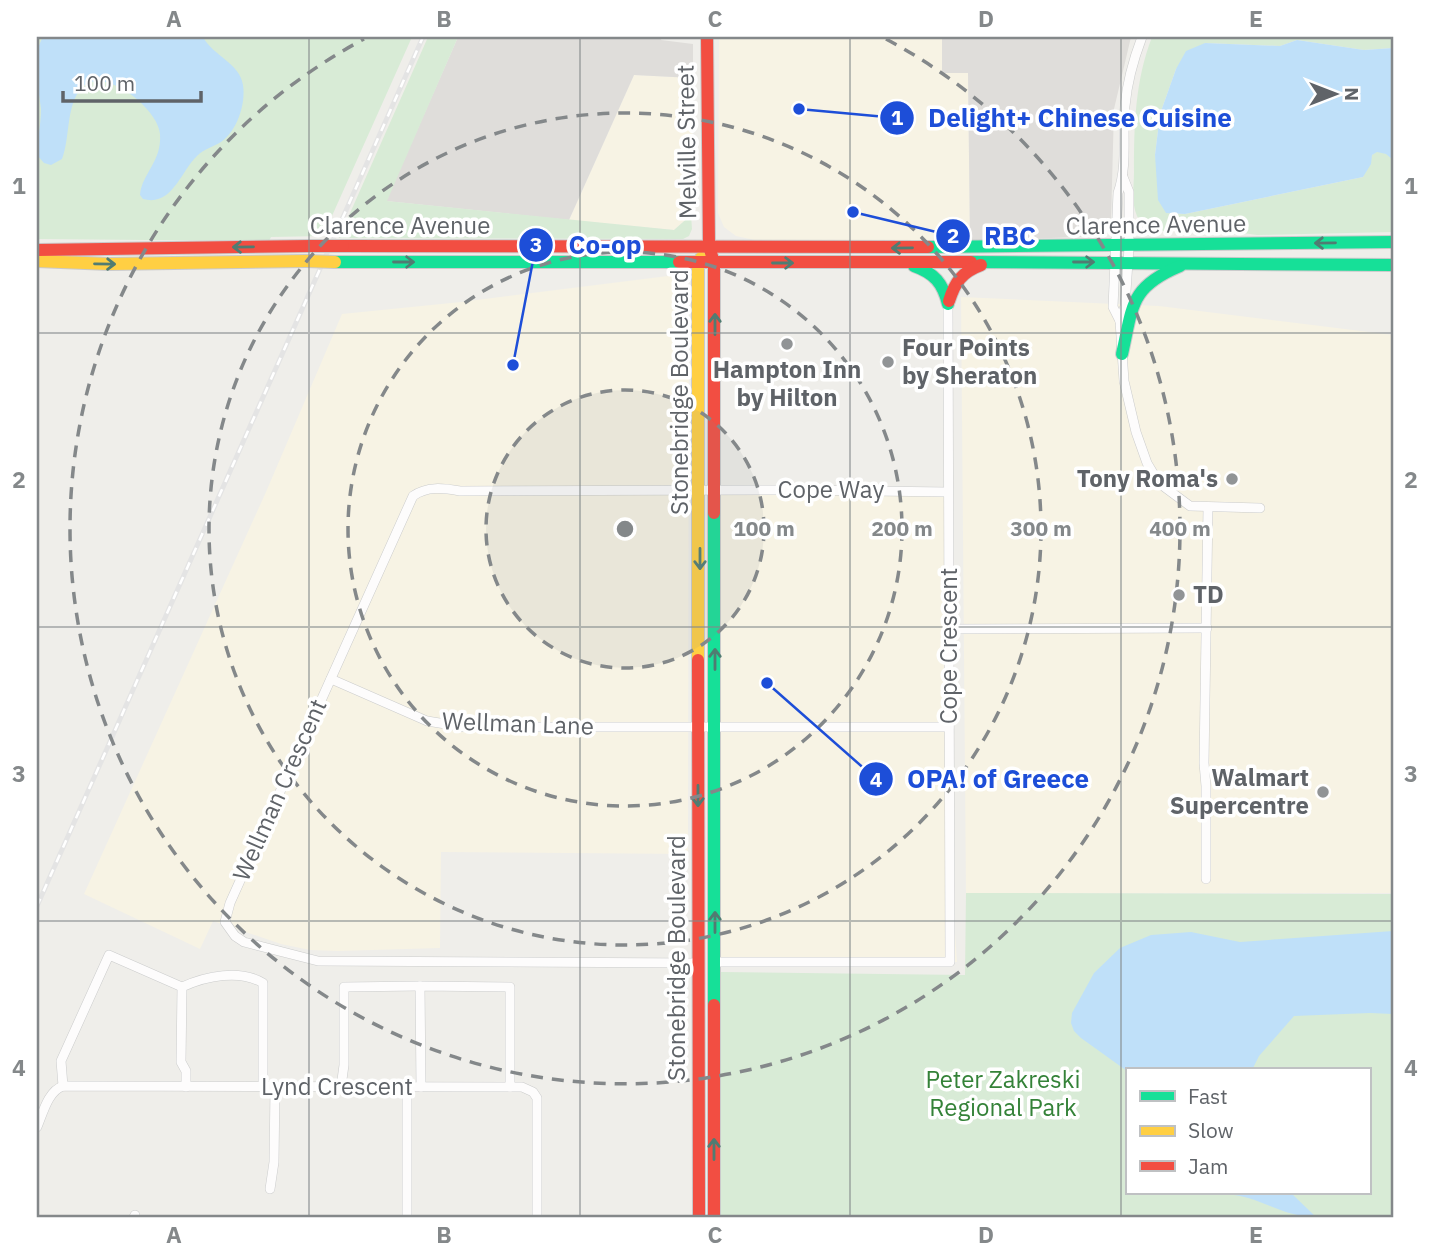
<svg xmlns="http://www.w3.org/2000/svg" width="1430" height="1254" font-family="'IBM Plex Sans',sans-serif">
<rect width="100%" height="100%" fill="#efeeea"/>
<g fill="#f7f3e4">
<polygon points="719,37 942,37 942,73 968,73 970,241 759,241 736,236 724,227 718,213"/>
<polygon points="634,75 693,78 691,215 674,230 569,220"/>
<polygon points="676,275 689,286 688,854 441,852 440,948 338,951 310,950 281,944 213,921 200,949 84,894 266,492 342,314 461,302"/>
<polygon points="961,297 1159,306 1393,335 1393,893 966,893"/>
<polygon points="714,490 948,492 948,831 957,962 715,962"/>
</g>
<g fill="#dfddda">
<polygon points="458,37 662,37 661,40 693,44 693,78 634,75 569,220 386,201"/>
<polygon points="942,37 1131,37 1114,109 1111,221 1108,230 1102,234 1079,237 970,241 968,73 942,73"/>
</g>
<g fill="#d8ebd6" fill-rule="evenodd">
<polygon points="37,37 412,37 323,236 271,237 269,241 37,239"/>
<polygon points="428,37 458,37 387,201 674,230 691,215 692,229 689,236 683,239 339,238"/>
<path d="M1152,37H1393V48L1364,50L1297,40L1280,46L1205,43L1176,69L1160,114L1155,155L1166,213L1185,214L1363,177L1372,155L1377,151L1387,154L1393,160V232L1257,235L1229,231H1158C1150,228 1141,224 1137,216C1131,202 1134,186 1134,172C1134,125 1135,81 1152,37Z"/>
<path d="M966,893L1393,894V1217H715L721,972L965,975ZM1127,1070H1369V1193H1127Z"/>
</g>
<g fill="#bfe0f9">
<path d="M43,37H203C213,56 240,63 243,85C246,104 237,131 221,142C213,147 204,149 197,156C181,171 172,207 143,199L140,195C142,173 162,162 160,134C158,108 100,61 79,91C66,110 70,138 62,159L51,165L44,163L37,155C37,140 41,125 41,109C39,86 30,59 43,37Z"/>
<polygon points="1297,40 1364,50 1393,48 1393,160 1386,154 1377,152 1372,155 1371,164 1363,177 1185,214 1166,213 1158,200 1155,155 1160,114 1176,69 1186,51 1205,43 1280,46"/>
<polygon points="1393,931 1393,1014 1370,1013 1294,1016 1259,1056 1252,1070 1127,1071 1081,1038 1074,1031 1071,1023 1072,1013 1094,973 1120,948 1151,935 1191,932 1240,942"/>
<path d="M1202,1193H1291L1316,1217C1283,1217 1264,1199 1234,1195C1225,1194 1214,1195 1205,1195Z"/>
</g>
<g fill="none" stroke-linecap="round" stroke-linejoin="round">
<g stroke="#cbcccc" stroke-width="10">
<g id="street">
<polyline points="1123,177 1129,192 1129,247 1125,306 1120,321 1124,381 1136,432 1147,463 1159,483 1190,506 1260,508"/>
<path d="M1120,321L1113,307L1118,193C1128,165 1122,135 1125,106C1127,83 1134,58 1142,37"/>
<polyline points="949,629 1207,628"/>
<polyline points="331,679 427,721 464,727 949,727"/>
<polyline points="1206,879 1206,786 1204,763 1208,508"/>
<polyline points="715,962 950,962 948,304"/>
<path d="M697,963L318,961L244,942L235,936L225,922L230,903L413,496C427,486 443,488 460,491L798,490L948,492"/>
<polyline points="63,1086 61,1061 109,955 182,987"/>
<path d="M186,1087V1071L181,1062L182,987C206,976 240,969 263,983V1088"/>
<polyline points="341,1087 344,1065 344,987 420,986"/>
<polyline points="407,1087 407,1217"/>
<polyline points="421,1087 420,986 510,987 510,1087"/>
<path d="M37,1127C43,1113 48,1091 63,1086L522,1087L533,1092L537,1098V1217"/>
<polyline points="270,1189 274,1162 275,1087"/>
<polyline points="134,1217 135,1215"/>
</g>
</g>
<g stroke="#cacacb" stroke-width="14">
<g id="fast">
<polyline points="928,247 1393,242"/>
<polyline points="335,262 679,262"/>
<polyline points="971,262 1393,265"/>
<path d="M914,266C934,273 943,283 948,304"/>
<path d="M1122,354C1133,305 1130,287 1180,266"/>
<polyline points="714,513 714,1005"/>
</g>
</g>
<g stroke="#cacacb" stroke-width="14">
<g id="slow">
<polyline points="37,261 109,264 306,261"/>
<polyline points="698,660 698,263 701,258"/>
</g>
</g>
<g stroke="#cacacb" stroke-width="14">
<g id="jam">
<polyline points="707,37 709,246 714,263 714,513"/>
<polyline points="343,246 928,247"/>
<polyline points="37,250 311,246"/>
<polyline points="679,262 971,262"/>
<path d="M949,301C955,282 962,272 981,265"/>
<polyline points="698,660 699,1217"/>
<polyline points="714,1005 714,1217"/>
</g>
</g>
<use href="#street" stroke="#fdfcfc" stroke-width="9"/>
<use href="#fast" stroke="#16e098" stroke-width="12"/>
<use href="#slow" stroke="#ffcf43" stroke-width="12"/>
<use href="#jam" stroke="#f24e42" stroke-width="12"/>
<g stroke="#e4e4e4" stroke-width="5">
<polyline id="rail" points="37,906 423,37"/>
</g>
<use href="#rail" stroke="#fff" stroke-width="2.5" stroke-dasharray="8" stroke-linecap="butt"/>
<g stroke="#cacacb" stroke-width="14" stroke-linecap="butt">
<polyline id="slow-bridge" points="306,261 335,262"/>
</g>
<g stroke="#cacacb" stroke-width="14" stroke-linecap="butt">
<polyline id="jam-bridge" points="311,246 343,246"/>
</g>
<use href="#slow-bridge" stroke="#ffcf43" stroke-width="12"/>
<use href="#jam-bridge" stroke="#f24e42" stroke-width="12"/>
</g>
<defs><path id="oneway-shaft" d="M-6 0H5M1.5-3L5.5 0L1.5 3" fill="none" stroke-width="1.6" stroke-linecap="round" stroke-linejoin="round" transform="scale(1.75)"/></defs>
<g stroke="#507c72">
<use href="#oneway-shaft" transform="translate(1325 243) rotate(179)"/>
<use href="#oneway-shaft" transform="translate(243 247) rotate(179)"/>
<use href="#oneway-shaft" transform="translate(902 248) rotate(179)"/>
<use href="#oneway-shaft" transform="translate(404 262)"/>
<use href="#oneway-shaft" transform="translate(1084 262)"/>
<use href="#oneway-shaft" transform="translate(783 263)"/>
<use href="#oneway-shaft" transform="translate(105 264) rotate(1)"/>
<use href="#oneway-shaft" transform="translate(715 324) rotate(-90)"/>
<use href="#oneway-shaft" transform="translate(700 559) rotate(90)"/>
<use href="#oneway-shaft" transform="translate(715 659) rotate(-90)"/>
<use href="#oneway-shaft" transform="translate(698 796) rotate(90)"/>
<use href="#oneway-shaft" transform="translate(715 922) rotate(-90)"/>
<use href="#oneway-shaft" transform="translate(714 1149) rotate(-90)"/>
</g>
<path fill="none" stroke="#84888a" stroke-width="2" stroke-opacity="0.55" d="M309,37V1217M580,37V1217M850,37V1217M1121,37V1217M37,333H1393M37,627H1393M37,921H1393"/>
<circle cx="625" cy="529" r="139" fill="#84888a" fill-opacity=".12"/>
<g fill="none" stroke="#84888a" stroke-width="3.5" stroke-dasharray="12 9">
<circle cx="625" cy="529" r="139"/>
<circle cx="625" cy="529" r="277"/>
<circle cx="625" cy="529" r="416"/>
<path d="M886 39A555 555 0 1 1 364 39"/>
</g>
<g fill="#919496" stroke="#fff" stroke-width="2.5">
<circle cx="787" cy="344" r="7"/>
<circle cx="888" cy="362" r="7"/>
<circle cx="1232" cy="479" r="7"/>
<circle cx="1179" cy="595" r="7"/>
<circle cx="1323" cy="792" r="7"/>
</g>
<g text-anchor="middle" stroke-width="7" stroke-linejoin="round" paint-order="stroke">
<g font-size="24" fill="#5f6368" stroke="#fff">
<text transform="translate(687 142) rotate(-91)" y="8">Melville Street</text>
<text transform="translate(1156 225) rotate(-1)" y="8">Clarence Avenue</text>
<text x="400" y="234">Clarence Avenue</text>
<text transform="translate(680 392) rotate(-90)" y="8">Stonebridge Boulevard</text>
<text x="831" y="498">Cope Way</text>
<text transform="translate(949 646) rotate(-90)" y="8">Cope Crescent</text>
<text transform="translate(518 724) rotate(2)" y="8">Wellman Lane</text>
<text transform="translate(280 790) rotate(-66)" y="8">Wellman Crescent</text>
<text transform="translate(677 958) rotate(-90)" y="8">Stonebridge Boulevard</text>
<text x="337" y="1095">Lynd Crescent</text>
</g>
<g font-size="24" font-weight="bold" fill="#5f6368" stroke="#fff" text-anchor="start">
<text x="902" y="356">Four Points<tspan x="902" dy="28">by Sheraton</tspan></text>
<text x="787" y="378" text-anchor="middle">Hampton Inn<tspan x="787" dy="28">by Hilton</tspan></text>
<text x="1218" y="487" text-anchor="end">Tony Roma's</text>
<text x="1193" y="603">TD</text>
<text x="1309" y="786" text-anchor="end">Walmart<tspan x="1309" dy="28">Supercentre</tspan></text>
</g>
<g font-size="24" fill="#348238" stroke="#fff">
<text x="1003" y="1088">Peter Zakreski<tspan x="1003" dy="28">Regional Park</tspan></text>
</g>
</g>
<circle cx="625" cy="529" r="10" fill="#84888a" stroke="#fff" stroke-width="3.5"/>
<g font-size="21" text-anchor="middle" font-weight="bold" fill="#84888a" stroke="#fff" stroke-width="7" stroke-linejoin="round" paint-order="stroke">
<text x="764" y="536">100 m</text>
<text x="902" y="536">200 m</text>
<text x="1041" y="536">300 m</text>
<text x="1180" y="536">400 m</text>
</g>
<path fill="none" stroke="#1d4ed8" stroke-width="2.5" d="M799 109L897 118M853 212L953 236M513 365L536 245M767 683L876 779"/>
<g fill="#1d4ed8" stroke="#fff" stroke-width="2.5">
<circle cx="799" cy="109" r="7"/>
<circle cx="853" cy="212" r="7"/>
<circle cx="513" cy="365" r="7"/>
<circle cx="767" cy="683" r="7"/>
<circle cx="897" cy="118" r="18"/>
<circle cx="953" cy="236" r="18"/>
<circle cx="536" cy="245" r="18"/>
<circle cx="876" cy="779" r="18"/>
</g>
<g font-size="21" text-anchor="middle" font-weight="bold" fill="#fff">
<text x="897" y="125">1</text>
<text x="953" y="243">2</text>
<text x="536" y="252">3</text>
<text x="876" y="787">4</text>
</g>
<g font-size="26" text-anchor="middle" font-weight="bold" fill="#1d4ed8" stroke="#fff" stroke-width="7" stroke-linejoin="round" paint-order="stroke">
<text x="1080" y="127">Delight+ Chinese Cuisine</text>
<text x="1010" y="245">RBC</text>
<text x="605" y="254">Co-op</text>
<text x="998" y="788">OPA! of Greece</text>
</g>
<rect width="1430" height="1254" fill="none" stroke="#ffffff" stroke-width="77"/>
<rect x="1126" y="1068" width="245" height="126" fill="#ffffff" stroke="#bfc1c3" stroke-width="2"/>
<rect x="1140" y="1091" width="35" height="10" fill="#16e098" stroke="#bfc1c3" stroke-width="2"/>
<text x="1188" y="1104" font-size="21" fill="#5f6368">Fast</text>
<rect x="1140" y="1126" width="35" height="10" fill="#ffcf43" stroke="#bfc1c3" stroke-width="2"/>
<text x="1188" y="1138" font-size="21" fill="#5f6368">Slow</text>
<rect x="1140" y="1161" width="35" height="10" fill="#f24e42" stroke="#bfc1c3" stroke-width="2"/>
<text x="1188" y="1174" font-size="21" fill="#5f6368">Jam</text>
<g transform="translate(1335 94) rotate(90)" stroke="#ffffff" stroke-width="5" paint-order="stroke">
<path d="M0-5L12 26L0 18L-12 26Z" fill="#5f6368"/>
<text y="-10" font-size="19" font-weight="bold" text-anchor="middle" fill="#5f6368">N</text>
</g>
<path d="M63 91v10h138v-10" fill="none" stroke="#5f6368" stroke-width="3.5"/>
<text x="74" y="91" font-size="21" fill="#5f6368" stroke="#ffffff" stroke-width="5" paint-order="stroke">100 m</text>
<rect x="38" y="38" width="1354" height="1178" fill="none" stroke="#84888a" stroke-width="2.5"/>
<g font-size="23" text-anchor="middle" font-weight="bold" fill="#84888a">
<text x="174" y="27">A</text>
<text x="444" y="27">B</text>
<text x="715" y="27">C</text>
<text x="986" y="27">D</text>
<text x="1256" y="27">E</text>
<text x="19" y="194">1</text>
<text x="1411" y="194">1</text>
<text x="19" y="488">2</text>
<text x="1411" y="488">2</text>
<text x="19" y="782">3</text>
<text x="1411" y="782">3</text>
<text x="19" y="1076">4</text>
<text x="1411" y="1076">4</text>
<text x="174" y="1243">A</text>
<text x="444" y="1243">B</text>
<text x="715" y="1243">C</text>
<text x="986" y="1243">D</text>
<text x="1256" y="1243">E</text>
</g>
</svg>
